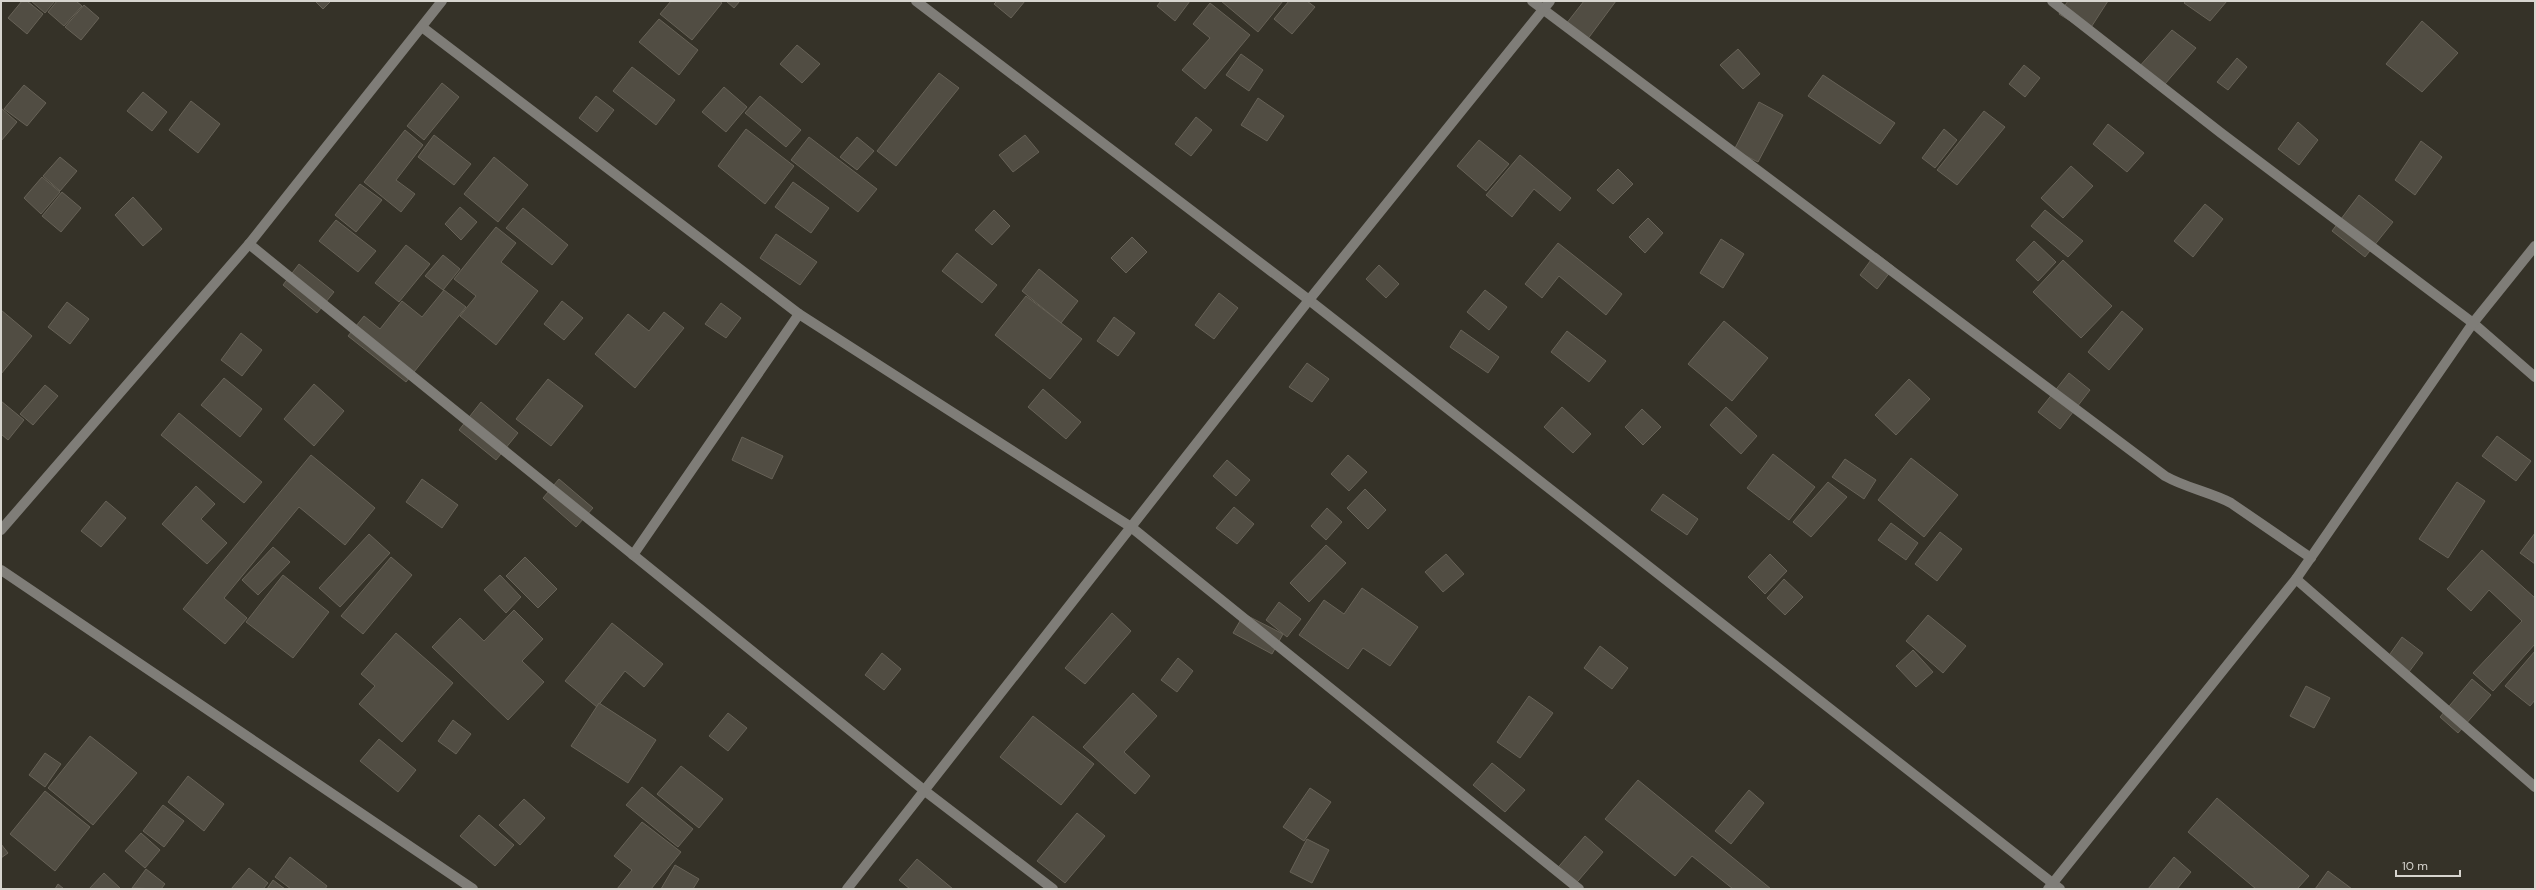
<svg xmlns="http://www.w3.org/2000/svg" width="2536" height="890" font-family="'DM Sans',sans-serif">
<rect width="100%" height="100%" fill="#353228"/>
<g fill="#514d43" stroke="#676257">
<polygon points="22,1 27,1 43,14 27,34 8,18"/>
<polygon points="31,1 55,1 45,13"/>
<polygon points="57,1 76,1 82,6 64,26 48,12"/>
<polygon points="315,1 331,1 323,9"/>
<polygon points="671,1 719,1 722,3 692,40 660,14"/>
<polygon points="726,1 740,1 734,8"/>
<polygon points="997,1 1025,1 1011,18 994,4"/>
<polygon points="1161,1 1190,1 1175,21 1157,6"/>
<polygon points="1221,1 1283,1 1258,32"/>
<polygon points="1289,1 1307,1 1315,7 1292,34 1274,19"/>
<polygon points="1584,1 1616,1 1587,40 1566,24"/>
<polygon points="2068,1 2108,1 2088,32 2059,14"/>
<polygon points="2186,1 2227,1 2210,21 2184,3"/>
<polygon points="1210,3 1250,35 1205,89 1182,70 1210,38 1193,24"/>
<polygon points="84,5 99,18 81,40 65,27"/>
<polygon points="659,19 698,50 679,75 639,42"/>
<polygon points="2422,21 2458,53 2422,92 2386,64"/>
<polygon points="2172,30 2196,48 2165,84 2138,68"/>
<polygon points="797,45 820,64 802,83 780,64"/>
<polygon points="1738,49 1760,74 1743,89 1720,65"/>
<polygon points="1241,54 1263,70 1249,91 1226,75"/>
<polygon points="2237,58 2247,67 2228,90 2217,82"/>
<polygon points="2024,65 2040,78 2025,97 2009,84"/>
<polygon points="632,67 675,100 656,125 613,91"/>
<polygon points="939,73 959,88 896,166 877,151"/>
<polygon points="1823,75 1895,123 1880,144 1808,96"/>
<polygon points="442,83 459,97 424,140 407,126"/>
<polygon points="24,85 46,103 27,126 4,109"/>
<polygon points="724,87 747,107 726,132 702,112"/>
<polygon points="143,92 167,112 152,131 127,111"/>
<polygon points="596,96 614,110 597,132 579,118"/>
<polygon points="760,96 801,130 786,147 745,113"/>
<polygon points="1258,98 1284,116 1267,141 1241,125"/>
<polygon points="191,101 220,124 198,153 169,130"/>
<polygon points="1759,102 1783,115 1758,162 1734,150"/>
<polygon points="1,108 17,122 1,141"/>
<polygon points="1984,111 2005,127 1957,185 1937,170"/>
<polygon points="1196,117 1212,130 1191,156 1175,144"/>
<polygon points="2298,122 2318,140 2299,165 2278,149"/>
<polygon points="2108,124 2144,153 2127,172 2093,144"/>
<polygon points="746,129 794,166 765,204 718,166"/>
<polygon points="1944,129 1957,140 1935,168 1922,158"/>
<polygon points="405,130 423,145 396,180 415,194 401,212 364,182"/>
<polygon points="434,135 471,164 454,185 418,157"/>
<polygon points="1025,135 1039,152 1013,172 999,155"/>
<polygon points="809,137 877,189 858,212 791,160"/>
<polygon points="857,137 874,151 857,170 840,157"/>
<polygon points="1479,140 1509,164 1486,191 1457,166"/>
<polygon points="2421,141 2442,157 2415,195 2395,180"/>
<polygon points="1520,155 1571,198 1560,211 1534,189 1512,217 1486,195"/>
<polygon points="60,157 77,171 60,191 43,176"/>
<polygon points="494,157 528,185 498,222 464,194"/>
<polygon points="2071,166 2093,186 2063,218 2041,198"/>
<polygon points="1618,169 1633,184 1613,204 1597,190"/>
<polygon points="42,177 60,192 41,214 24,198"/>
<polygon points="793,182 829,208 811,233 775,207"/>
<polygon points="360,184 382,200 356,232 335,215"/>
<polygon points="62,192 81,208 61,232 42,216"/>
<polygon points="2359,195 2393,222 2365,257 2332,231"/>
<polygon points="133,197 162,229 143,246 115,215"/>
<polygon points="2205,204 2223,219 2193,257 2174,241"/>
<polygon points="460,207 477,222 461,240 445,224"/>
<polygon points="523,208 568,245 552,265 506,228"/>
<polygon points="994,210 1010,226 992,245 975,230"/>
<polygon points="2045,210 2083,241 2068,257 2031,226"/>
<polygon points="1648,218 1663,233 1645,253 1629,237"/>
<polygon points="336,220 376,251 358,272 319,241"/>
<polygon points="496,227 516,243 501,262 538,291 496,345 460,316 476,296 454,279"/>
<polygon points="776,234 817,262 800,285 760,258"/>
<polygon points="1132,237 1147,252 1126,273 1111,258"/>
<polygon points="1721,239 1744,254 1723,288 1700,273"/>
<polygon points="2034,241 2056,262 2038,281 2016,260"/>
<polygon points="1558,243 1622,294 1606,315 1559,276 1542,298 1525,284"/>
<polygon points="406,245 430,264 399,302 375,283"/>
<polygon points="957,253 997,285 982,303 942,271"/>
<polygon points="1876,253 1894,267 1877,289 1860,275"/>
<polygon points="443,255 460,269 443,290 425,276"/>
<polygon points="2063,260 2112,306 2081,338 2033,292"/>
<polygon points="299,264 334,292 317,313 283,285"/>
<polygon points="1379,265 1399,284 1386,298 1366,279"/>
<polygon points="1039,269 1078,301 1061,323 1022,291"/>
<polygon points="444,290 466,307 406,382 348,336 364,316 380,329 402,301 422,317"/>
<polygon points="1485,290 1507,307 1489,330 1467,312"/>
<polygon points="1219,293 1238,308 1214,339 1195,325"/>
<polygon points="1026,296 1082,339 1050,379 995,335"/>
<polygon points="562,301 583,318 564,340 544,324"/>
<polygon points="67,302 89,319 70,344 48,327"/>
<polygon points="721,303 741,318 726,338 705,324"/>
<polygon points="1,310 32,336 1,374"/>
<polygon points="2122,311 2143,329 2109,370 2088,352"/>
<polygon points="664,312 684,328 635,388 595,354 628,314 649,331"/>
<polygon points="1114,317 1135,333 1118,356 1097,341"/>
<polygon points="1724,321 1768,358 1732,401 1688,364"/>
<polygon points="1461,330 1499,357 1488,373 1450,347"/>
<polygon points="1567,331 1606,361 1589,382 1551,352"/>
<polygon points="241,333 262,350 242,376 221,360"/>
<polygon points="1307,363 1329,379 1312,402 1289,387"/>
<polygon points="2069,373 2090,390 2060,429 2038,412"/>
<polygon points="224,378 262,409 240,437 201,405"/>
<polygon points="548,379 583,406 551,446 516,419"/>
<polygon points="1909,379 1930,399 1896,435 1875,415"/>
<polygon points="314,384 344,411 314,446 284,419"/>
<polygon points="45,385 58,396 33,425 20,414"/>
<polygon points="1043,389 1081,422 1066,439 1028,407"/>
<polygon points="1,401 24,420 8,440 1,434"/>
<polygon points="481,402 518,433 496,460 459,430"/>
<polygon points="1562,407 1591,434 1573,453 1544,427"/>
<polygon points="1726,407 1757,436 1741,454 1710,425"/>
<polygon points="1642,409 1661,427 1643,445 1625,427"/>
<polygon points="179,413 262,482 244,503 161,435"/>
<polygon points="2497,436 2531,461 2516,481 2482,456"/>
<polygon points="742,437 783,456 772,479 732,460"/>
<polygon points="1773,454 1815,487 1789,520 1747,488"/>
<polygon points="311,455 375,508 345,545 299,507 224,598 247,618 225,644 183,609"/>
<polygon points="1348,455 1367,472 1349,491 1331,474"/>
<polygon points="1911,458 1958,495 1924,537 1878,500"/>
<polygon points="1845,459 1876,480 1864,499 1832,477"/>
<polygon points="1227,460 1250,480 1236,496 1213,476"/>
<polygon points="422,479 458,505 442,528 406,502"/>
<polygon points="559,479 593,508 576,527 543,498"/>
<polygon points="1828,482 1847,497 1811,537 1793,522"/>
<polygon points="2457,482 2485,501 2448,558 2419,539"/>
<polygon points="196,486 215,504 201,519 227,543 207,564 162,524"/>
<polygon points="1365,489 1386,510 1368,529 1347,508"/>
<polygon points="1663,494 1698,519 1687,535 1651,510"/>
<polygon points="106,501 126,518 101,547 81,531"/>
<polygon points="1234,507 1254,524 1237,544 1216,528"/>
<polygon points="1327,508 1342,522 1326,540 1311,526"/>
<polygon points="1891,523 1918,543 1906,560 1878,540"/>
<polygon points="1940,532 1962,549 1937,581 1915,564"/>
<polygon points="2535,533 2535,564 2520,553"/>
<polygon points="369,534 390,553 340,607 319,588"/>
<polygon points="1326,545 1346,563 1309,602 1290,583"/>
<polygon points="273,547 290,562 258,595 242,580"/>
<polygon points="2482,550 2535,598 2535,644 2493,691 2473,673 2522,621 2489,590 2471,611 2447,589"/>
<polygon points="1446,554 1464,574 1443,592 1425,572"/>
<polygon points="1770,554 1787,571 1765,594 1748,577"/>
<polygon points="391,557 412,575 363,634 341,616"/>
<polygon points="525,557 557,589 538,608 506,576"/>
<polygon points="283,575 329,612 293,658 246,622"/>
<polygon points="500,575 521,597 506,613 484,590"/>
<polygon points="1784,579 1803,597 1785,615 1767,598"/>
<polygon points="1362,588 1418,627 1390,666 1363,648 1348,669 1299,635 1324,600 1344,614"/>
<polygon points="1279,602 1301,619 1287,637 1266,620"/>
<polygon points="514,610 543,639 522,661 544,682 508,720 432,647 460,618 484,641"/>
<polygon points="1112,613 1131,631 1085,684 1065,668"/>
<polygon points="1244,614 1283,634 1272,654 1233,633"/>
<polygon points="1928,615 1966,646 1943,673 1906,641"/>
<polygon points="612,623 663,664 644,687 625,671 597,707 565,681"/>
<polygon points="396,633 453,683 402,742 359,704 375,686 361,674"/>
<polygon points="2402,637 2423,653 2406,676 2385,661"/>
<polygon points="1600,646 1628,668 1612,689 1584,668"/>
<polygon points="1913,650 1933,672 1916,687 1896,666"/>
<polygon points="2535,651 2535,700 2530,706 2505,686"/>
<polygon points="882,653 901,669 884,690 865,675"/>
<polygon points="1178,658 1193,671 1177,692 1161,680"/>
<polygon points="2472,679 2491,695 2458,733 2440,717"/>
<polygon points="2306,686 2330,698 2314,728 2290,716"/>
<polygon points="1133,693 1157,716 1124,752 1150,776 1135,794 1083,747"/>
<polygon points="1529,696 1553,713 1520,758 1497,742"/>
<polygon points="599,703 656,740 628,783 571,746"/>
<polygon points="728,713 747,728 728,751 709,736"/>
<polygon points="1033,716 1094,764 1061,805 1000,757"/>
<polygon points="453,720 471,734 456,754 438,741"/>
<polygon points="90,736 137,773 93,825 48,788"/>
<polygon points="379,739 416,770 398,792 360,761"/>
<polygon points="45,753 61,764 45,787 29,775"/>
<polygon points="1492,763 1525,790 1505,812 1473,785"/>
<polygon points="681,766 723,799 699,828 657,794"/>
<polygon points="188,776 224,804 204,831 168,802"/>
<polygon points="1638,780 1771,889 1733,889 1692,856 1675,876 1605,819"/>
<polygon points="642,787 693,829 678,847 626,805"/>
<polygon points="1310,788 1331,802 1304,841 1283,827"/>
<polygon points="1749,790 1764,803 1731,844 1715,831"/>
<polygon points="45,791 90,827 55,871 10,834"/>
<polygon points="2217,798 2309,876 2297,889 2256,889 2188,832"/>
<polygon points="524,799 545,818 520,845 499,825"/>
<polygon points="163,805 184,821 164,847 143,831"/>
<polygon points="1077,813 1105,836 1065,883 1037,861"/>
<polygon points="479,815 514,845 495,866 460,836"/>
<polygon points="642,822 681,852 651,889 617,889 632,870 614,856"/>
<polygon points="141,833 160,850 145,868 125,851"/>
<polygon points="1585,836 1603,852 1572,888 1554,872"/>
<polygon points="1307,839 1329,850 1312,883 1290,872"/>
<polygon points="1,844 8,853 1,858"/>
<polygon points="290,857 327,886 325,889 291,889 275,877"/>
<polygon points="2174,857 2191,872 2177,889 2148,889"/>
<polygon points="917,859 953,889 910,889 899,880"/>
<polygon points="675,865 699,879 693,889 661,889"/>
<polygon points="249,868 268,883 263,889 231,889"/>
<polygon points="146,869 165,884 161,889 132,888"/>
<polygon points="2328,871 2352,889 2315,889"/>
<polygon points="104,873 121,889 89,889"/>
<polygon points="273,880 285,889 267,889"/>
<polygon points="58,884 64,889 55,889"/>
</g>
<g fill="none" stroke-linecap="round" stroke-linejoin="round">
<g stroke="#7f7d78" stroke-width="10">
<polyline points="916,1 1309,300 2060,889"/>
<path d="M1532,1L2165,476C2186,488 2210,492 2231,503L2311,558"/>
<polyline points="2052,1 2221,133 2473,323 2535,377"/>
<polyline points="422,27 799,314 1131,527 1579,889"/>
<polyline points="249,244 925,791 1053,889"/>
<polyline points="1,530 249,244 442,1"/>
<polyline points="633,555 799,314"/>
<polyline points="1,570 473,889"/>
<polyline points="2296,579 2535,787"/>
<polyline points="847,889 1309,300 1550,1"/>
<polyline points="2048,889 2296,579 2473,323 2535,246"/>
</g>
</g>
<rect width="2536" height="890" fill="none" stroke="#d7d5cf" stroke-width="4"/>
<path d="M2396 870v6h64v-6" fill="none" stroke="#d7d5cf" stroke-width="2"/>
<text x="2402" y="870" font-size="12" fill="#d7d5cf" stroke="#353228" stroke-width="3" paint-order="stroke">10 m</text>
</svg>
